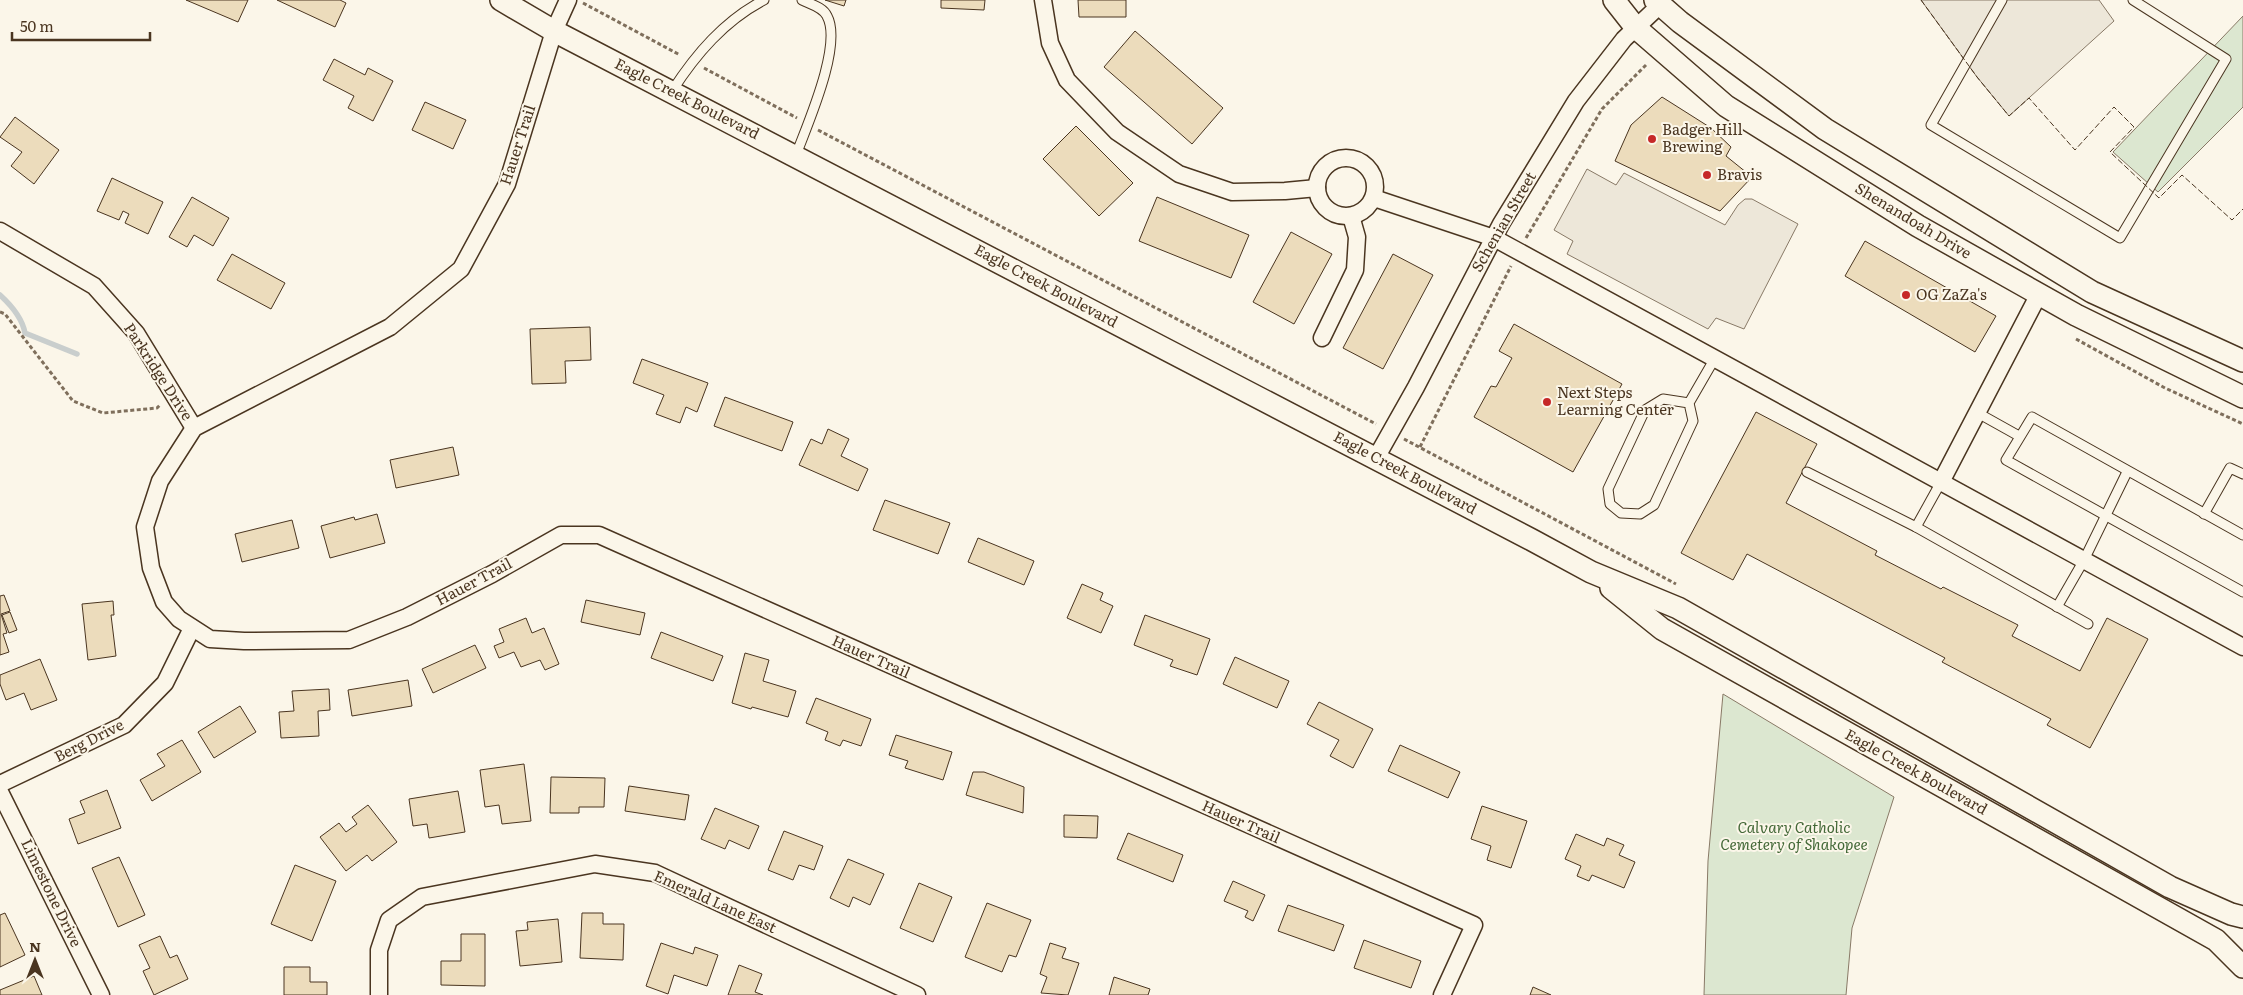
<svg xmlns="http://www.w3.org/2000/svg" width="2243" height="995" font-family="Literata,serif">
<rect width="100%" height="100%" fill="#fbf6e9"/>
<g fill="#dce7d0" stroke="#887966">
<polygon points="2243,16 2243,107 2158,192 2113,152"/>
<polygon points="1723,694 1894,797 1852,928 1846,995 1704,995 1708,861"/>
</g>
<g fill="#ede7d9" stroke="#887966">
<polygon points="1921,0 2099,0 2114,21 2009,116 1977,77"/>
<polygon points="1587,169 1616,185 1624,173 1725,225 1738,205 1745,199 1752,199 1798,224 1744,329 1716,318 1708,329 1567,254 1573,241 1554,230"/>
</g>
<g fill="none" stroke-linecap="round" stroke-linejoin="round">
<path stroke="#c9cecd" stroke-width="5.5" d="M0,295C11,305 22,317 25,333L77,354"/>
</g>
<g fill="#ecdcbc" stroke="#4a3520">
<polygon points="186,0 248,0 238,22"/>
<polygon points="277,0 340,0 346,3 335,27"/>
<polygon points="825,0 846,0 844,6"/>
<polygon points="941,0 985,0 984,10 941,8"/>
<polygon points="1078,0 1126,0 1126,17 1079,17"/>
<polygon points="1135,31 1223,108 1192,144 1104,67"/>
<polygon points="334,59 365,75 368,68 393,81 373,121 348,108 354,96 323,80"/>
<polygon points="1662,97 1711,128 1731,147 1726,156 1752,177 1720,211 1615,161 1631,125"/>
<polygon points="425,102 466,120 453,149 412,130"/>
<polygon points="15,117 59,150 34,184 11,166 22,152 0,137"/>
<polygon points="1076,126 1133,183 1099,216 1043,159"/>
<polygon points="112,178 163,202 148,234 125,223 129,214 123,211 119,220 97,211"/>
<polygon points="192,197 229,218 213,246 194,235 187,247 169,237"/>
<polygon points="1157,197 1249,235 1231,278 1139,241"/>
<polygon points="1291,232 1332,254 1294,324 1253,302"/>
<polygon points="1865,241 1996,316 1975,352 1845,276"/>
<polygon points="232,254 285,283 271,309 217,280"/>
<polygon points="1393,254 1433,275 1383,369 1343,348"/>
<polygon points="1514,324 1622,384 1573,472 1474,417 1491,386 1496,387 1512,358 1499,351"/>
<polygon points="590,327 591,360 565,361 566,383 532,384 530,329"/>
<polygon points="642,359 708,383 697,412 686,407 680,423 656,414 664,395 633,383"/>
<polygon points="725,397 793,422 782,451 714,426"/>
<polygon points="1756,412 1817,444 1786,503 1877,551 1875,555 1941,589 1943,587 2018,625 2012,636 2080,671 2107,618 2148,639 2090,748 2047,725 2051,719 1942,662 1945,658 1747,554 1733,580 1681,553"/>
<polygon points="828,429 849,439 841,456 868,469 858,491 799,465 811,439 822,444"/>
<polygon points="453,447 459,475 396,488 390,460"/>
<polygon points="885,500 950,523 938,554 873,530"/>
<polygon points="377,514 385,543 330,558 321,526 354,517 355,520"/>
<polygon points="292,520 299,548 242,562 235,534"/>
<polygon points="978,538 1034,561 1024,585 968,562"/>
<polygon points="1082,584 1103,593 1100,600 1113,606 1101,633 1067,618"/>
<polygon points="4,595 10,611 1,614 7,633 3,634 9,652 0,655 0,596"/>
<polygon points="586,600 645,613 640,635 581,622"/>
<polygon points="113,601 114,615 111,615 116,656 88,660 82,604"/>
<polygon points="10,612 17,630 9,633 2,615"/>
<polygon points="1145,615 1210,639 1197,675 1170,666 1173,660 1134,645"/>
<polygon points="526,618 532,633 544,628 559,664 545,670 540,660 521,667 514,652 499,658 494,646 504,642 499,629"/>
<polygon points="661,632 723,656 713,681 651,658"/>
<polygon points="475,645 486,668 433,693 422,669"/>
<polygon points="745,653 769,660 763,681 796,691 788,717 752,707 751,709 732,703"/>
<polygon points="1235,657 1289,681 1277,708 1223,684"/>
<polygon points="40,659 57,700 31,710 24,693 6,700 0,684 0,675"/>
<polygon points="408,680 412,706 352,716 348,690"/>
<polygon points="329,689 330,710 318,711 319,736 281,738 279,712 294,711 292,691"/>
<polygon points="816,698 871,719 861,746 843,740 840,746 825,740 828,732 806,723"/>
<polygon points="1319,702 1373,729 1353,768 1330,756 1339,740 1307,724"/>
<polygon points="240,706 256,732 214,758 198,732"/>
<polygon points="896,735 952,752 943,780 905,768 908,761 889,755"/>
<polygon points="182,740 201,772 152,801 140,780 165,766 157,754"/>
<polygon points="1400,745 1460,772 1448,798 1388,771"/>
<polygon points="524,764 531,821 502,824 499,805 485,807 480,770"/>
<polygon points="973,772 984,772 1024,787 1023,813 966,795"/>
<polygon points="551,777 605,778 604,807 579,807 579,813 550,813"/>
<polygon points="629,786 689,795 685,820 625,811"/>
<polygon points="107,790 121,828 78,844 69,819 85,813 80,801"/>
<polygon points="458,791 465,832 429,838 427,824 413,826 409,799"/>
<polygon points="368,805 397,842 372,861 367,855 346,871 320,837 339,823 346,832 357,824 352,817"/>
<polygon points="1482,806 1527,821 1511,868 1487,860 1491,846 1471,839"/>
<polygon points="715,808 759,826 749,849 729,840 725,849 701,839"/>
<polygon points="1064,815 1098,816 1097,838 1064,837"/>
<polygon points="784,831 823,846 814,870 799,865 793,880 768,870"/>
<polygon points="1128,833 1183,855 1173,882 1117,859"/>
<polygon points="1576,834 1604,846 1607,838 1624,845 1619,855 1635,862 1624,888 1592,875 1589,881 1577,876 1581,866 1565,859"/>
<polygon points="119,857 145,915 118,927 92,868"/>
<polygon points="848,859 884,874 870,905 853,897 849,907 830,898"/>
<polygon points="295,865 336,881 312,941 271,924"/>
<polygon points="1233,881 1265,895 1253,921 1245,917 1248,911 1224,901"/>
<polygon points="919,883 952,897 933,942 900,928"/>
<polygon points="987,903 1031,920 1016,957 1009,955 1002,972 965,957"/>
<polygon points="1288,905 1344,925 1334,951 1278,931"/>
<polygon points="5,913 25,955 0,967 0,915"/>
<polygon points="582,913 603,913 603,924 624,924 623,960 580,958"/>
<polygon points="558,919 562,962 520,966 516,931 528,930 527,922"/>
<polygon points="461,934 485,934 485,986 441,985 441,961 461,961"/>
<polygon points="160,936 170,958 177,955 188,979 154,995 143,971 150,968 139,945"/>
<polygon points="1364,940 1421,961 1411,988 1354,968"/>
<polygon points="661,943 693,954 695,947 718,955 707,986 674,975 668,994 646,986"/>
<polygon points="1050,943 1066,948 1062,958 1079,963 1068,995 1041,993 1047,977 1040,974"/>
<polygon points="739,965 762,974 755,992 763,995 728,995"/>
<polygon points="284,967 310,967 310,982 327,982 327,995 284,995"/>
<polygon points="34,976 42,995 0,995 0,990"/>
<polygon points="1114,977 1150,989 1148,995 1109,995"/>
<polygon points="1533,987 1551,995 1530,995"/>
</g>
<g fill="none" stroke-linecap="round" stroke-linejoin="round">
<g stroke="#4a3520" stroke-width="11">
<g id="service">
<polyline points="2002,0 1931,125 2120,238 2226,59 2133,0"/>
<path d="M672,91C696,54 724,21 764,0"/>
<path d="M796,155C807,125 843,45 827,16C823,7 810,4 802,0"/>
<polyline points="1689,403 1663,399 1645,410 1608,489 1610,504 1621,513 1640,514 1654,505 1693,421 1689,403 1715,358"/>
<polyline points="1976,412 2019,436"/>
<polyline points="1807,472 1916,527 2088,624"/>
<polyline points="2204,514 2230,468 2243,474"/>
<polyline points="1916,527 1941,482"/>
<polyline points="2243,535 2032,417 2006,460 2243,592"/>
<polyline points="2057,607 2084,560 2127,472"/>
</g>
</g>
<g stroke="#4a3520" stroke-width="19">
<g id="minor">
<polyline points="568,0 554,31 507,184 461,269 390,327 194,428 160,481 145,527 151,568 164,602 179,619 210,639 244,641 349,640 407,617 492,574 561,535 599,535 1474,925 1442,995"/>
<polyline points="1043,0 1050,43 1067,80 1117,132 1179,174 1232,192 1285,191 1317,188"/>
<circle cx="1346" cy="187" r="29"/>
<polyline points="1374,198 1494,238 2243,647"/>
<polyline points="0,231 94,286 136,333 194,428"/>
<polyline points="1322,338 1355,270 1357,237 1351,216"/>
<polyline points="1376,458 1416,387 1501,224 1576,101 1624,39 1660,5"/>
<polyline points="1941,482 2039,294"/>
<polyline points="0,784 124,725 165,683 192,628"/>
<polyline points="0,792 101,995"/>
<polyline points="379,995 379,950 389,920 422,897 595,864 655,873 917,995"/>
</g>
</g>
<g stroke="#4a3520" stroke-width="24">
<g id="tertiary">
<polyline points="501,0 554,31 1532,540 1591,572 1678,608 2170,887 2231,914 2243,917"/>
<polyline points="1614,0 1636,28 1726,106 1918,226 2076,315 2243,397"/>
<polyline points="1655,0 1680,22 1825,129 2092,292 2243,361"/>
<polyline points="1611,588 1662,629 2216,940 2243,967"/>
</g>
</g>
<g stroke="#7f6f5c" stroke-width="3" stroke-dasharray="4 2.5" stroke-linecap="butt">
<polyline points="583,3 680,55"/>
<polyline points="704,68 797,118"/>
<polyline points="818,130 1376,424"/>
<polyline points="1526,238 1602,109 1646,65"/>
<polyline points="0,312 5,314 73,401 103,413 157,408 160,405"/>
<polyline points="2076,339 2165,388 2243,424"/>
<polyline points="1404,439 1676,584"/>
<polyline points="1420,447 1511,266"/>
</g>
<use href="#service" stroke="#fbf6e9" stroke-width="9"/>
<use href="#minor" stroke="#fbf6e9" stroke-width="16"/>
<use href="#tertiary" stroke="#fbf6e9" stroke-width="21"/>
<polyline stroke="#4a3520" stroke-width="1" stroke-dasharray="6 2.5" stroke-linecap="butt" points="1921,0 1977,77 2009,116 2029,98 2075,150 2114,107 2134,127 2110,152 2159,198 2182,175 2232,220 2243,209"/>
</g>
<g fill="#c62828" stroke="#fbf6e9" stroke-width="2">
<circle cx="1652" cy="139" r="5"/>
<circle cx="1707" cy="175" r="5"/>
<circle cx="1906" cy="295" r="5"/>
<circle cx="1547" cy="402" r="5"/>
</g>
<g text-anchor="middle" stroke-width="4" stroke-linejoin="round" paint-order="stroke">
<g font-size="15" fill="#4a3520" stroke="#fbf6e9">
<text transform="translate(687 99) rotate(27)" y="5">Eagle Creek Boulevard</text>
<text transform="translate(518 145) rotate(-72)" y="5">Hauer Trail</text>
<text transform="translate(1913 221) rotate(31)" y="5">Shenandoah Drive</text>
<text transform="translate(1504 222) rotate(-60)" y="5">Schenian Street</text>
<text transform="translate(1046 286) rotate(28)" y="5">Eagle Creek Boulevard</text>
<text transform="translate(158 372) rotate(57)" y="5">Parkridge Drive</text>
<text transform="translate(1405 473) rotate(28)" y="5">Eagle Creek Boulevard</text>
<text transform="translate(474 582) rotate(-28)" y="5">Hauer Trail</text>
<text transform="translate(871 657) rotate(24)" y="5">Hauer Trail</text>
<text transform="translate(89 741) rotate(-27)" y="5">Berg Drive</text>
<text transform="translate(1916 772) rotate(29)" y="5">Eagle Creek Boulevard</text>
<text transform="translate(1241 822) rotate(24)" y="5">Hauer Trail</text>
<text transform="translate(51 893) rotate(64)" y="5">Limestone Drive</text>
<text transform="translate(715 902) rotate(24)" y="5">Emerald Lane East</text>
</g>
<g font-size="15" fill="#4a3520" stroke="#fbf6e9" text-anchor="start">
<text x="1662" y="135">Badger Hill<tspan x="1662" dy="17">Brewing</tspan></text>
<text x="1717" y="180">Bravis</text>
<text x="1916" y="300">OG ZaZa's</text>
<text x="1557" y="398">Next Steps<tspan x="1557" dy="17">Learning Center</tspan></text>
</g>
<g font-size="15" font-style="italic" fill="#436837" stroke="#fbf6e9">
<text x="1794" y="833">Calvary Catholic<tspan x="1794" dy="17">Cemetery of Shakopee</tspan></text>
</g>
</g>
<g transform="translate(35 960)" stroke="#fbf6e9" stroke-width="4" paint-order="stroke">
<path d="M0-4L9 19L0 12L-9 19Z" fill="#4a3520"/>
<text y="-8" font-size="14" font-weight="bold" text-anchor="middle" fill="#4a3520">N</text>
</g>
<path d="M12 32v8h138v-8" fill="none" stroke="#4a3520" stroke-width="2.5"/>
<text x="20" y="32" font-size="15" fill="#4a3520" stroke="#fbf6e9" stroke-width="4" paint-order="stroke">50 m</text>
</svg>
